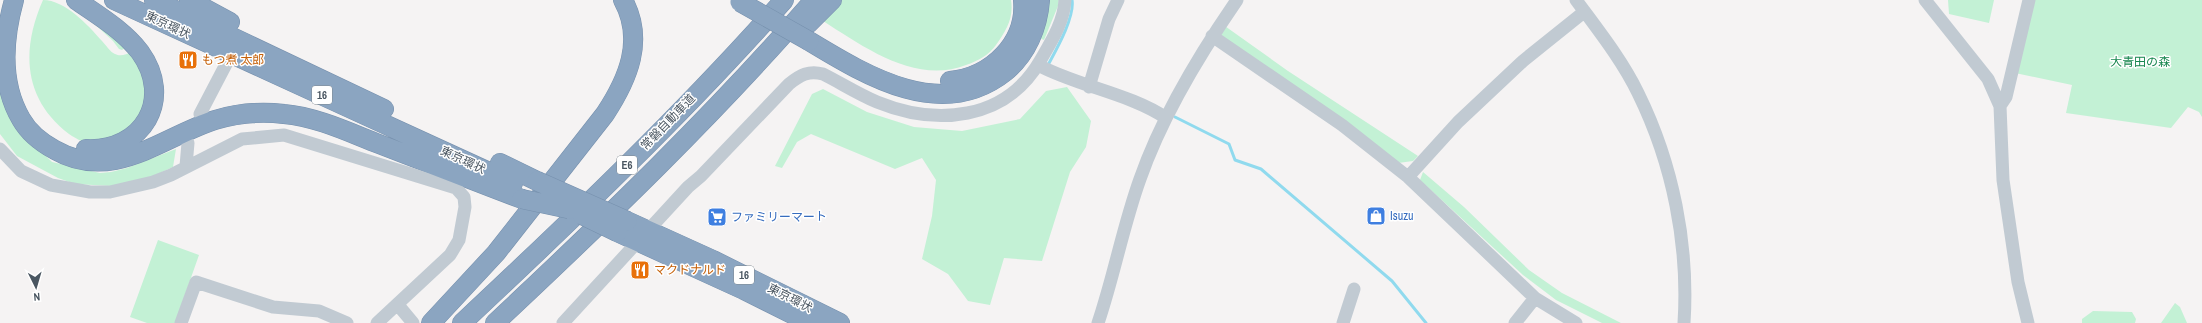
<svg xmlns="http://www.w3.org/2000/svg" width="2202" height="323" viewBox="0 0 2202 323" font-family="'Archivo Narrow','Noto Sans JP',sans-serif">
<style>
.green{fill:#c3f1d5}
.lines{fill:none;stroke-linecap:round;stroke-linejoin:round}
.stream{stroke:#90daee;stroke-width:3}
.highway-casing{stroke:#7690ad;stroke-width:20}
.minor{stroke:#c1cad2;stroke-width:13}
.highway{stroke:#8ba5c1;stroke-width:19}
.highway-bridge-casing{stroke:#7690ad;stroke-width:20;stroke-linecap:butt}
.highway-bridge{stroke:#8ba5c1;stroke-width:19}
.labels{text-anchor:middle;dominant-baseline:central;stroke-width:3;stroke-linejoin:round;paint-order:stroke}
.shield{fill:#fff;stroke:#808990;stroke-width:1}
.shield-label{font-size:11px;font-weight:bold;fill:#4a5661}
.street-label{font-size:12px;fill:#4a5661;stroke:#fff}
.food-label{font-size:12px;fill:#c56008;stroke:#fff;text-anchor:start}
.park-label{font-size:12px;fill:#17864f;stroke:#fff}
.shop-label{font-size:12px;fill:#366cbe;stroke:#fff;text-anchor:start}
</style>
<rect width="100%" height="100%" fill="#f5f3f3"/>
<!-- green -->
<path class="green" d="M43,0C65,0 88,25 102,41C106,45 110,52 115,54C121,57 126,54 132,52L148,88L138,124C127,130 115,140 103,144C93,148 78,140 69,134C23,99 21,50 43,0Z
M842,0H1011C1014,18 1006,31 996,45C989,55 978,61 966,65C916,85 864,47 823,21Z
M1048,0H1059L1058,6L1044,40L1039,38Z
M1948,0H1994L1989,23L1949,14Z
M2031,0H2202V117L2199,112L2188,107L2171,128L2066,113L2072,85L2015,73Z
M74,5L127,46L122,50L119,49L113,41Z
M1222,24L1288,71L1418,156L1413,161L1398,163L1220,35Z
M0,85L35,145L52,162L100,173L111,172L127,168L176,149L173,167L142,181L111,186L75,184L58,178L17,156L0,134Z
M1067,87L1091,121L1086,147L1070,172L1042,261L1004,258L990,305L968,301L948,274L922,259L932,216L936,180L922,158L895,169L811,134L797,142L782,168L775,166L812,94L823,89L867,112L914,127L962,131L1020,119L1046,91Z
M1423,172L1464,207L1529,270L1562,293L1621,323H1602L1556,300L1523,275L1420,180Z
M158,240L199,255L175,323H147L130,317Z
M2175,303L2180,307L2187,323H2161Z
M2093,311L2132,312L2136,319L2135,323H2082V319Z"/>
<g class="lines">
<!-- stream -->
<path class="stream" d="M1048,65C1056,50 1075,17 1072,0
M1175,117L1229,144L1235,160L1261,169L1392,281L1426,323"/>
<defs>
<path id="highway" d="M14,0C3,40 0,83 21,119C29,133 42,143 55,150C113,183 162,137 215,120C238,113 260,111 284,114C317,117 348,132 379,144C426,162 474,181 522,199
M76,0C99,16 123,30 140,52C174,99 143,152 86,149
M114,0L513,183
M154,0L384,109
M189,0L230,22
M808,24L832,0
M809,41C867,76 942,122 1005,72C1027,54 1038,27 1040,0
M950,81C991,77 1027,43 1023,0
M500,163L537,181
M627,221L713,260L840,323
M617,232L744,290L810,323
M431,323L496,253L605,114C628,79 645,40 623,0
M462,323C573,219 683,114 784,0
M495,323C605,220 715,114 814,0"/>
</defs>
<!-- highway casing -->
<use href="#highway" class="highway-casing"/>
<!-- minor -->
<path class="minor" d="M1576,0C1598,30 1622,60 1638,93C1673,164 1689,245 1684,323
M1925,0L1988,79L2000,106L2003,180L2018,282L2028,323
M1212,36L1342,125L1408,177L1535,298L1576,323
M1038,65C1077,86 1131,94 1166,118
M1089,87L1109,19L1118,0
M2000,106L2006,97L2029,0
M200,114L235,47
M0,149L21,171L51,185L90,192H110L153,182L171,175L242,139L284,135L456,188L464,197L465,207L459,240L450,255L377,323
M186,166L188,143
M1408,177L1458,122L1523,61L1584,12
M398,305L413,323
M181,323L196,282L273,307L319,311L347,323
M563,323L688,187L701,176L789,84C800,75 809,70 823,74C841,83 858,94 877,102C936,126 1005,121 1040,61C1051,42 1064,22 1065,0
M1098,323C1114,276 1123,226 1140,179C1162,116 1199,55 1237,0
M1343,323L1354,289
M1515,323L1535,298"/>
<!-- highway -->
<use href="#highway" class="highway"/>
<defs>
<path id="highway-bridge" d="M740,2L809,41
M537,181L627,221
M522,199L569,209
M582,215L617,232"/>
</defs>
<!-- highway-bridge casing -->
<use href="#highway-bridge" class="highway-bridge-casing"/>
<!-- highway-bridge -->
<use href="#highway-bridge" class="highway-bridge"/>
</g>
<!-- icons -->
<defs>
<symbol id="restaurant-square" viewBox="-11 -11 22 22"><rect x="-9" y="-9" width="18" height="18" rx="4" fill="#e8710a" stroke="#fff"/><path d="M-5-6h1v4h1v-4h1v4h1v-4h1v5L-1.5 .5V6h-2V.5L-5-1ZM5-6V6H3V1.5H1.5Q1.5-4 5-6Z" fill="#fff"/></symbol>
<symbol id="shop-square" viewBox="-11 -11 22 22"><rect x="-9" y="-9" width="18" height="18" rx="4" fill="#3f7fe0" stroke="#fff"/><path d="M-5-2.5h2.3a2.7 3.5 0 0 1 5.4 0H5L5.5 6h-11ZM-1.5-2.5h3a1.5 2.3 0 0 0-3 0Z" fill="#fff"/></symbol>
<symbol id="supermarket-square" viewBox="-11 -11 22 22"><rect x="-9" y="-9" width="18" height="18" rx="4" fill="#3f7fe0" stroke="#fff"/><path d="M-6-5.5h2.5l.6 2H6L4.5 2H-2.5L-4.4-4H-6ZM-1.5 3.2a1.3 1.3 0 1 0 .1 0ZM3 3.2a1.3 1.3 0 1 0 .1 0Z" fill="#fff"/></symbol>
</defs>
<g fill-rule="evenodd">
<use href="#restaurant-square" x="177" y="49" width="22" height="22"/>
<use href="#shop-square" x="1365" y="205" width="22" height="22"/>
<use href="#supermarket-square" x="706" y="206" width="22" height="22"/>
<use href="#restaurant-square" x="629" y="259" width="22" height="22"/>
</g>
<g class="labels">
<!-- shield labels -->
<g class="shield">
<rect x="312" y="86" width="20" height="18" rx="3"/>
<rect x="617" y="156" width="20" height="18" rx="3"/>
<rect x="734" y="266" width="20" height="18" rx="3"/>
</g>
<g class="shield-label">
<text x="322" y="95">16</text>
<text x="627" y="165">E6</text>
<text x="744" y="275">16</text>
</g>
<!-- street labels -->
<g class="street-label">
<text transform="translate(168 25) rotate(25)">東京環状</text>
<text transform="translate(668 122) rotate(-46)">常磐自動車道</text>
<text transform="translate(463 160) rotate(25)">東京環状</text>
<text transform="translate(790 298) rotate(27)">東京環状</text>
</g>
<!-- food labels -->
<g class="food-label">
<text x="202" y="60">もつ煮 太郎</text>
<text x="654" y="270">マクドナルド</text>
</g>
<!-- park labels -->
<g class="park-label">
<text x="2140" y="62">大青田の森</text>
</g>
<!-- shop labels -->
<g class="shop-label">
<text x="1390" y="216">Isuzu</text>
<text x="731" y="217">ファミリーマート</text>
</g>
</g>
<!-- north arrow -->
<g transform="translate(36 287) rotate(175)" stroke="#ffffff" stroke-width="3" paint-order="stroke">
<path d="M0-3L7 15L0 10L-7 15Z" fill="#4a5661"/>
<text y="-6" font-size="11" font-weight="bold" text-anchor="middle" fill="#4a5661">N</text>
</g>
</svg>
